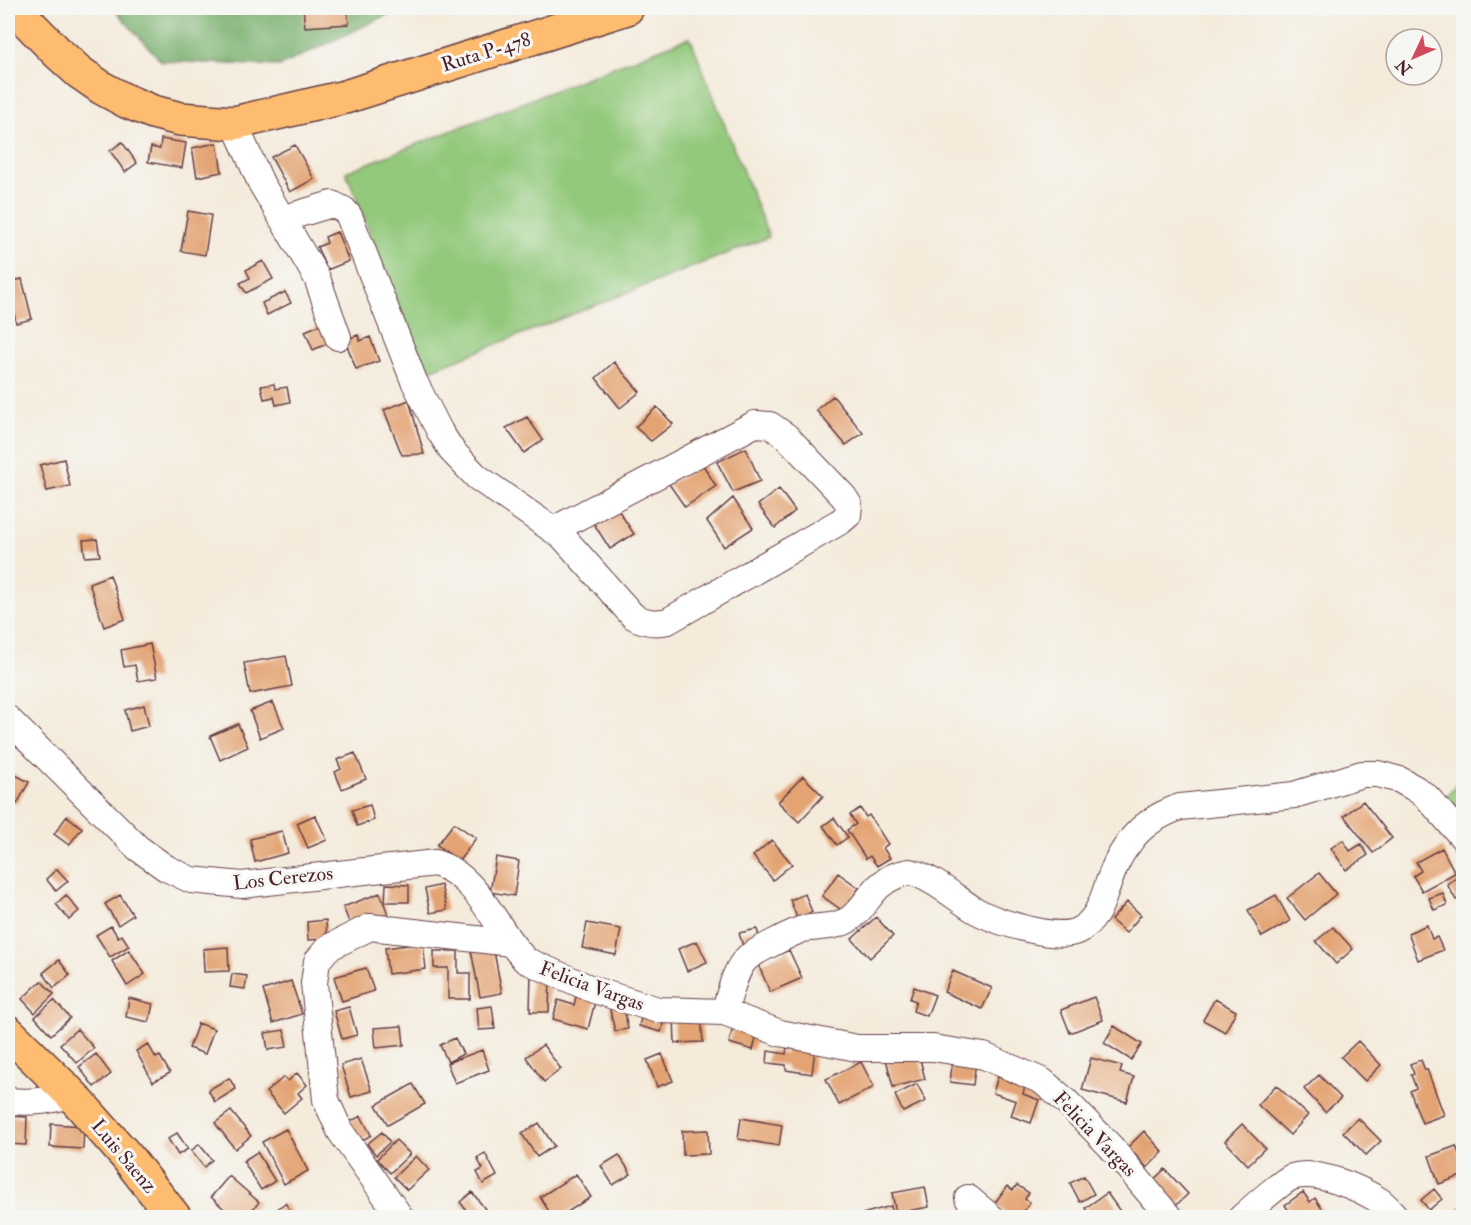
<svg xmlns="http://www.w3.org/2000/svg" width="1471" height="1225" viewBox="0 0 1471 1225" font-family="'IM FELL Double Pica',serif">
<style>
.green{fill:#93c97b;stroke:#6e7453;stroke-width:1.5}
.forest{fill:#76ad6b;stroke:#60664b;stroke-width:1.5}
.building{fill:#e3a372}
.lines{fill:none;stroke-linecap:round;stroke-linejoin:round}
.minor-casing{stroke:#643e45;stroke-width:28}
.major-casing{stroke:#643e45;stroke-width:36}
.minor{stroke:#fff;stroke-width:26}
.major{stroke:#fdbc6f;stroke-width:33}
.labels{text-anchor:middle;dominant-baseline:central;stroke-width:6;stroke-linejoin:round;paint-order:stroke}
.street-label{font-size:20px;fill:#4a1f2b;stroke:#f6f6f2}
</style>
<rect width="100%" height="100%" fill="#f6f6f2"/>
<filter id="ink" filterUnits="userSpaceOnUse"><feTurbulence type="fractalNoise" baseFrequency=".0167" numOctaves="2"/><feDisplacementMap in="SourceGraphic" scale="12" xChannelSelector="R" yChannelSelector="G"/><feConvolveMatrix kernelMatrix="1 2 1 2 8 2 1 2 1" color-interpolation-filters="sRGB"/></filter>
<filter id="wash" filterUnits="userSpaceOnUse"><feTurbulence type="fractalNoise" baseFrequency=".008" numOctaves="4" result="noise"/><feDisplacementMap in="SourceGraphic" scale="24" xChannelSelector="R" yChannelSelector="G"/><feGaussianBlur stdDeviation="1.35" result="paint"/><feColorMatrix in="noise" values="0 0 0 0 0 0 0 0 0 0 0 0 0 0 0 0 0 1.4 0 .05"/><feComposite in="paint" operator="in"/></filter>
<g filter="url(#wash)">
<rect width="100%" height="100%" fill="#f4ebdb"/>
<!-- green -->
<path class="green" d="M690,37L769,237L425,372L346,172Z
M1463,775V812L1446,797Z"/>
<!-- forest -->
<path class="forest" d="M113,8H402L280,66L161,61Z"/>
<g id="blocks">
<!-- building -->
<path class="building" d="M303,8H347L349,24L305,27Z
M161,139L186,143L182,168L148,162L151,147L160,149Z
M122,142L137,163L125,172L110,151Z
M217,143L222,172L197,177L192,148Z
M295,145L314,179L290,192L271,157Z
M188,211L211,215L205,255L181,251Z
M337,232L349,261L327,270L317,247L327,243L325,237Z
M263,261L273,279L246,293L240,283L250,278L246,270Z
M22,279L32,319L16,323L8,282Z
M285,292L291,303L267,315L262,303Z
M325,323L333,341L313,350L305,331Z
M358,335L360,341L370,337L379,361L356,369L345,340Z
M614,362L640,392L620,408L596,378Z
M274,384L275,389L287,387L290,402L276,405L274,397L264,399L261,386Z
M833,396L863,433L846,445L816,410Z
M409,400L424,454L402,455L384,410Z
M657,407L673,424L651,441L635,427Z
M527,417L543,440L524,453L506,428Z
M746,448L760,481L733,492L717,462Z
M64,459L70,486L47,491L40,465Z
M703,465L716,486L685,507L669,484Z
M779,489L795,511L775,528L758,505Z
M733,498L753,528L724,547L707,521Z
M617,508L634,534L610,549L592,521Z
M97,539L100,556L85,557L83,540Z
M110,575L125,619L104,627L89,583Z
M150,644L157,678L138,681L135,665L124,667L121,650Z
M286,656L292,686L250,694L244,663Z
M273,702L284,728L260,738L250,711Z
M144,705L149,726L130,731L125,710Z
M238,724L248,747L220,760L210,736Z
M355,753L366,779L342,789L335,772L341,769L337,760Z
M8,771L29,782L17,804L8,799Z
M803,776L823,796L799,822L778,802Z
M1363,801L1392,838L1373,853L1344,816Z
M370,805L374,820L357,826L352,810Z
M860,808L866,817L869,815L888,844L883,848L890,858L877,866L870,856L866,859L847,830L856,824L850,815Z
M315,815L327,840L308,848L297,823Z
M67,816L82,828L69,845L54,834Z
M834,818L848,837L837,845L823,826Z
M454,823L476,838L459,861L437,845Z
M282,831L288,853L255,862L250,839Z
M772,840L792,864L773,880L753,856Z
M1343,840L1350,851L1361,844L1368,855L1346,870L1331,848Z
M1442,848L1455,873L1422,891L1413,876L1421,871L1416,862Z
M496,857L519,861L514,896L490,892Z
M57,869L68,881L56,891L46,879Z
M838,873L859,888L843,911L822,896Z
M1319,873L1336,894L1305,920L1287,898Z
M1461,875L1464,880V896L1456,900L1447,884Z
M386,884L409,885V902H385Z
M441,885L447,910L430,913L425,889Z
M380,893L388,914L351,927L343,907Z
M1443,893L1447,905L1434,910L1429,898Z
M805,894L812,912L797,918L790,900Z
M66,895L79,911L69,920L56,904Z
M120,895L133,915L118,925L105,904Z
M1276,895L1290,921L1262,937L1248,910Z
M1127,902L1141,915L1126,933L1111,920Z
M876,917L893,936L870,958L852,939Z
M326,920L327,939L308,940L307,922Z
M587,923L621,929L616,955L582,948Z
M1427,925L1432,939L1437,937L1443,950L1418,960L1408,933Z
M111,926L118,937L122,935L129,946L110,957L96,935Z
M1333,927L1353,949L1336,964L1316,941Z
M757,929L760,941L743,946L739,933Z
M697,941L707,962L687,971L678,949Z
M423,943L426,969L388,974L385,948Z
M493,946L502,993L480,997L471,950Z
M228,947L229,971L204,972L203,949Z
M129,950L145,974L127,986L112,961Z
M789,950L802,978L770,992L758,964Z
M434,951H458V973H470V999H448V968H434Z
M59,960L70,975L54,988L43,973Z
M366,968L374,991L342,1001L334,977Z
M953,971L992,988L982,1009L944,992Z
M531,972L550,973L549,1012H530Z
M232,974L247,976L245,989L230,987Z
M41,981L54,994L35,1013L22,999Z
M291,981L302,1014L273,1023L263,990Z
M914,987L935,995L927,1016L913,1011L916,1001L910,999Z
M578,989L597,994L588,1029L553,1019L558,1000L574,1005Z
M1094,997L1103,1020L1070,1033L1061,1010Z
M129,998L153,1004L149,1022L126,1017Z
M1215,999L1236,1011L1225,1032L1203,1020Z
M54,1000L70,1018L51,1035L35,1017Z
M623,1003L628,1029L615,1031L609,1006Z
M492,1006L495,1029L479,1030L477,1008Z
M349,1007L357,1035L342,1039L334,1011Z
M643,1011L665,1017L661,1032L639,1026Z
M701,1015L703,1042L675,1043L674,1017Z
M198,1023L214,1029L205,1054L189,1048Z
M734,1023L758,1030L753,1050L729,1043Z
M402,1026L404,1045L376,1048L374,1028Z
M1114,1026L1142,1044L1131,1060L1104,1043Z
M77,1029L94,1048L77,1063L60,1044Z
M284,1030L287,1047L268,1050L265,1033Z
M455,1038L463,1054L448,1062L440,1045Z
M1358,1041L1381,1065L1365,1081L1341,1057Z
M148,1044L156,1058L160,1056L170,1073L153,1082L136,1051Z
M543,1045L561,1069L544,1082L526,1057Z
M787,1046L815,1049L812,1074L786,1070V1065L767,1063L768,1051L786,1054Z
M482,1050L489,1070L455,1083L447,1063Z
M918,1051L925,1079L893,1087L886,1059Z
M96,1054L111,1074L94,1087L79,1067Z
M662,1054L673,1081L657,1087L647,1060Z
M953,1058L976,1061L973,1085L950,1082Z
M1091,1058L1122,1066L1120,1073L1134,1077L1127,1102L1082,1090Z
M361,1059L372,1091L351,1097L341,1065Z
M1421,1060L1425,1070L1427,1069L1444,1115L1422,1123L1410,1091L1416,1088L1411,1075L1414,1074L1410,1064Z
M861,1062L874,1087L839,1105L826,1079Z
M297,1073L307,1085L298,1093L302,1098L284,1113L266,1092L284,1077L288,1081Z
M1319,1075L1341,1098L1325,1112L1304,1089Z
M998,1076L1025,1086L1023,1094L1039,1100L1031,1123L1011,1116L1016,1101L993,1093Z
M229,1078L236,1089L215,1102L208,1090Z
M413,1084L425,1104L388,1125L376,1105Z
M917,1084L926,1101L903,1112L895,1095Z
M1276,1085L1308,1115L1290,1135L1258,1105Z
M231,1111L251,1136L235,1149L215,1123Z
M8,1116L27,1117L26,1145L8,1144Z
M361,1116L371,1135L360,1142L349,1122Z
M741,1118L782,1125L779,1146L738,1139Z
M1358,1118L1381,1141L1366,1155L1343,1132Z
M539,1123L554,1146L537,1157L522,1134Z
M51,1124L84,1126L83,1149L50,1147Z
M1242,1124L1265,1148L1248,1165L1225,1141Z
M286,1129L308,1171L284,1184L262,1142Z
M708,1130L709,1154L683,1155L682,1131Z
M1144,1131L1163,1152L1147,1168L1128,1147Z
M382,1132L390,1142L376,1155L367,1144Z
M177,1133L188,1149L178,1155L168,1139Z
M396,1140L410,1154L390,1173L377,1159Z
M199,1144L212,1160L204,1167L191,1151Z
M1456,1146L1464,1167V1175L1439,1184L1429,1156Z
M257,1152L275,1181L261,1190L243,1161Z
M485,1153L497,1176L483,1184L477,1172L483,1169L477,1158Z
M619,1155L631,1174L613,1185L601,1166Z
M416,1156L429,1170L407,1190L394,1177Z
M1165,1169L1188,1194L1172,1209L1149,1184Z
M576,1174L591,1197L558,1218H553L540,1197Z
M229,1176L259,1202L245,1218H234L211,1197Z
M1084,1176L1094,1194L1080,1202L1070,1183Z
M1017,1185L1029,1193L1025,1199L1030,1203L1019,1218H1012L994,1204L1007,1186L1013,1190Z
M925,1187L929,1207L896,1213L892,1193Z
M1434,1189L1442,1199L1429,1210L1421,1200Z
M472,1192L485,1209L474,1218H472L460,1202Z
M1303,1192L1310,1202L1315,1198L1328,1218H1293L1285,1205Z
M1107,1193L1122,1214L1117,1218H1092L1085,1208Z
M285,1203L296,1218H266Z
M1462,1205L1464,1207V1218H1453L1451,1216Z
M891,1206L894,1218H863L862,1214Z"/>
</g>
</g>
<g filter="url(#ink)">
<use href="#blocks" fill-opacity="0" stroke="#643e45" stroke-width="1.5"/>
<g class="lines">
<defs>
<path id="minor" d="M234,123L261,183L317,278L338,337
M282,219L332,204L344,210L349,216L414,381L440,432L453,452L477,477L563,537L633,616C645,623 655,624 668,621L841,521L848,515L849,505L844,497L786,436L770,425L755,424L553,530
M8,719L138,848L166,868L191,880L242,885L435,863C472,874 490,914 511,943
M724,1012C730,996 734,970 747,958C754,952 793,932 803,929C819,926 838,928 851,918C870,902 871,886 897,875C901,874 906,872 910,872C929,875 957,899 973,909C993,921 1055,941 1077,931C1099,921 1102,899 1110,879C1114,867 1121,853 1129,843C1141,825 1160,814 1180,807L1294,795L1362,774H1378L1400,780L1416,789L1427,797L1464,839
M8,1101C33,1103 48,1101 72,1095
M968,1198L992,1218
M401,1218L340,1131L326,1100L314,983L317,961L328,948L370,927L511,943L525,960L594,990L658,1010L724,1012L780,1033L857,1048H933L984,1056L1042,1081L1067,1102L1111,1147L1170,1218
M1241,1218C1251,1209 1282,1181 1292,1177C1316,1169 1360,1188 1380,1201C1386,1205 1391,1212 1397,1218"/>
<path id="major" d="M14,8L58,53L79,72L102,88L126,101L153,112L180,119L234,123L345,97L627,8
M8,1032L72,1095L127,1157L175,1218"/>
</defs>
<!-- minor casing -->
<use href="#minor" class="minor-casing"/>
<!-- major casing -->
<use href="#major" class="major-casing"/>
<!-- minor -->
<use href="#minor" class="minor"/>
<!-- major -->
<use href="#major" class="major"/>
</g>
</g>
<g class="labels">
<!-- street labels -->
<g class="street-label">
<text transform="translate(486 52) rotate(-17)">Ruta P-478</text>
<text transform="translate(283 878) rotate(-6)">Los Cerezos</text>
<text transform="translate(592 986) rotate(20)">Felicia Vargas</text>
<text transform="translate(1095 1134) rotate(46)">Felicia Vargas</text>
<text transform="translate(124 1156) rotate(50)">Luis Saenz</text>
</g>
</g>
<!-- margin -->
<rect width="1471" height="1225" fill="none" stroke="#f6f6f2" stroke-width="30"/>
<!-- north arrow -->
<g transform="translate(1414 57) rotate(226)"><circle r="28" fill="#f6f6f2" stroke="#b1a0a2" stroke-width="1.5"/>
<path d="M0-4.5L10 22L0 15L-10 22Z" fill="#d1495b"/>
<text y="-9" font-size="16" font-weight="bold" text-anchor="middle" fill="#4a1f2b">N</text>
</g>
</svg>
